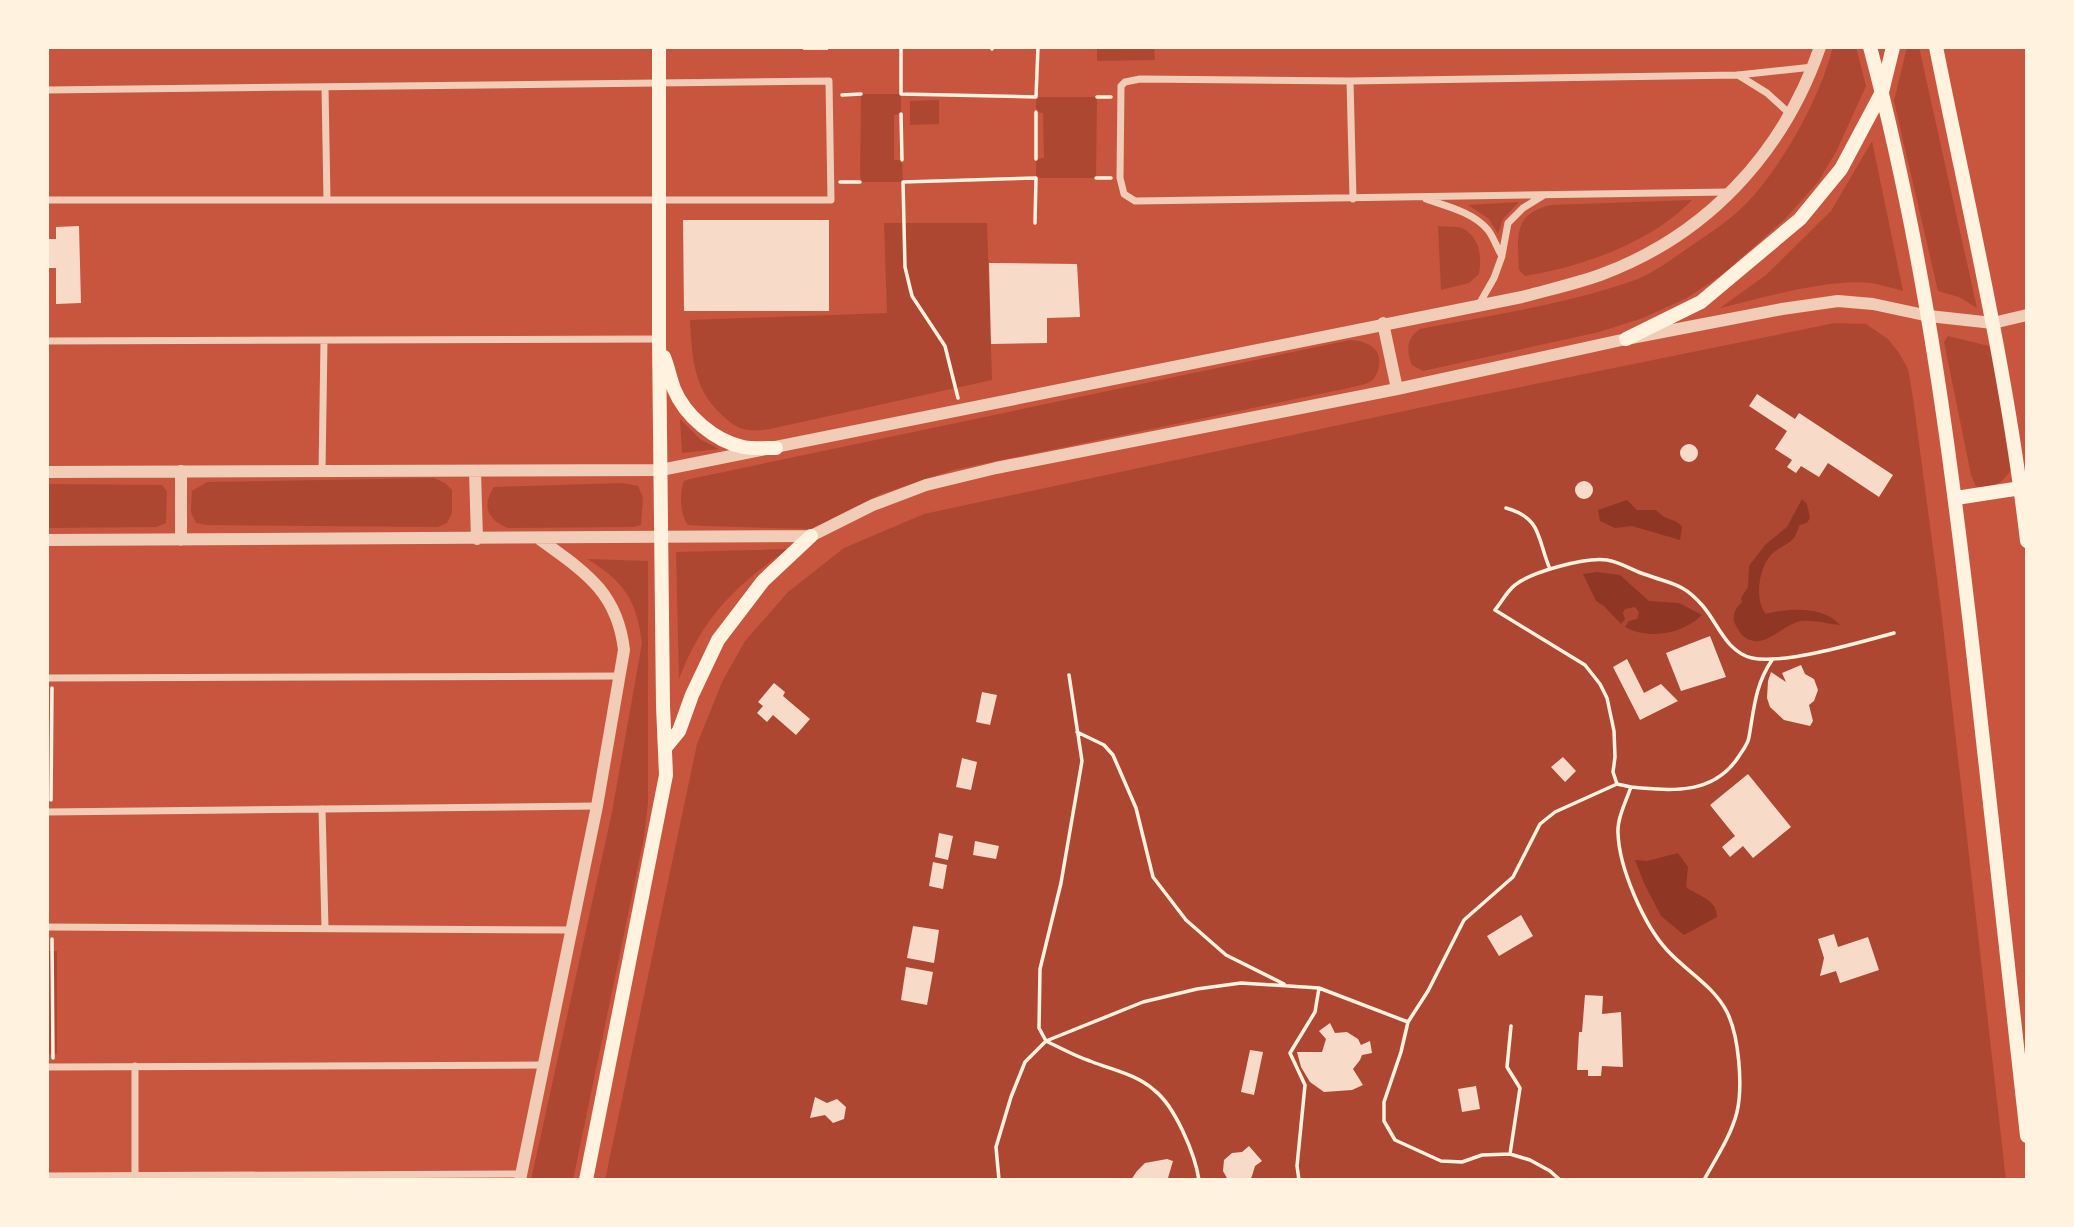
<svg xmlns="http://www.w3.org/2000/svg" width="2074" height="1227" viewBox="0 0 2074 1227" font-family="Quicksand,sans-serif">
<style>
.green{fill:#ae4732}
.water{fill:#8f3625}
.building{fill:#f7dbc8}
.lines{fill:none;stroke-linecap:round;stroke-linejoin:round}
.path{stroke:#fff3e0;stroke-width:3.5}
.minor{stroke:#f1ccb7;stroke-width:7}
.tertiary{stroke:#f1ccb7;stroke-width:12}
.primary{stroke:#fff3e0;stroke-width:14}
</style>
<rect width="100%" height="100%" fill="#c8553d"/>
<!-- green -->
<path class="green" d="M987,47H1154L1155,60L1097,61V49Z
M1833,47H1856L1866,86L1837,150L1818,182L1784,220L1723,274L1687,298L1643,318L1599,332L1423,371L1412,365C1406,350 1406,339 1420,329C1490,315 1564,305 1632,281C1653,274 1673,258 1691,246C1710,233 1730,220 1746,204C1784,163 1819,100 1833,47Z
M1907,47H1919L1977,308L1959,297L1938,291L1894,101Z
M861,94H901V114L894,115V160H902L903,182H860Z
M1036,97H1097L1096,178H1036V159L1044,158L1043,113L1036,112Z
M939,100V124L910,125V101Z
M1872,141L1903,291C1893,288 1882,285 1871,283C1828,278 1763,298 1720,308L1766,275L1831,211Z
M1692,200C1652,242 1582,267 1525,276L1519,270C1518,237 1512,214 1551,205Z
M1519,202L1503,219L1498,234L1489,219L1468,205Z
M884,223H987L992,380L770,429C764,430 756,431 749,430C737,429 729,422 721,414C693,388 692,356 690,320L887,313Z
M1438,226C1445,227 1456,226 1462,228C1480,237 1482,256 1479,274L1469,283L1441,290Z
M1835,323L1866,324L1888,339L1899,353L1908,369L1913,398L1941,609L2006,1180H605L697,744L723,680L745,641L788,592L844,548L924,514L1437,404Z
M1948,336L1989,346L1991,352L2012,468C2003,482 1994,490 1976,487L1971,475L1944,342Z
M1350,340C1366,341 1382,347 1379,366C1378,371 1376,378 1371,381C1366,385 1355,386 1349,388L953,470L881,494L811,529L704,526L688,525C680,515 679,493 684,481L690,479Z
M680,419L700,439L719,449L682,453Z
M434,478L445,483L452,490V513L447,523L438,527L206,525L196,523L191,512L192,491L207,482Z
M622,483L638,486L643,497L641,525L633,527L508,528C488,520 481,506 494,487Z
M47,484L162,485L167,491L166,523L156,527L47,528Z
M788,549C734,587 703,617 679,679L676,552Z
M587,559L648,561V803L644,837L573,1180H531L612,812L642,643C637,601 624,581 587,559Z
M47,951H57V1054H47Z"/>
<!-- water -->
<path class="water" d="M1802,499L1807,504L1810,518L1807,523L1800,525C1797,529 1797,535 1793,539C1786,546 1777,548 1770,556C1759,569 1754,600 1766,614C1788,608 1824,606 1840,625C1828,624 1814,620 1802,621C1782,623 1763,654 1742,635C1739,631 1735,625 1734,621C1733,613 1736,607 1742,602L1741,598L1748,587L1749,566L1765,545L1787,527Z
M1627,500L1637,510H1656C1667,522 1676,518 1682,527L1680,540L1632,526L1615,528L1600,521L1598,510Z
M1597,572L1620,575L1649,601L1679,603L1702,615C1683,634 1649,640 1625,627L1629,621L1637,619L1639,612L1635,607L1625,609L1623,613L1625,619L1621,624L1604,606L1596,601L1583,574Z
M1678,853L1688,867L1686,887C1698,896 1717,899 1717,917L1684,935L1661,916L1644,883L1635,860L1647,861Z"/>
<!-- building -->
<path class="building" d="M803,47H828V50H803Z
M683,220H829V311H684Z
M79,226L81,303L56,304V268H47V239H56V227Z
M989,263L1077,264L1080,317L1047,318V343L991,344Z
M1757,394L1795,419L1799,413L1893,475L1879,497L1828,463L1819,477L1801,466L1796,473L1787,467L1792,460L1775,449L1787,431L1749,406Z
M1680 453a9 9 0 1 1 18 0a9 9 0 1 1-18 0Z
M1575 490a9 9 0 1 1 18 0a9 9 0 1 1-18 0Z
M1710,636L1726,677L1681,691L1666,653Z
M1627,659L1644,693L1661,684L1678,701L1640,720L1613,667Z
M1801,665L1805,674L1814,679L1818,690L1814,701L1809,705L1813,721L1810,726L1784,720L1770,707L1767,698L1768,681L1771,672L1786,682L1782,673Z
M774,683L785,692L783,696L810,719L796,735L773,715L767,722L757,713L763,706L758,702Z
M982,692L997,695L990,725L976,722Z
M1563,757L1576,771L1565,782L1551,767Z
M962,758L977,762L971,790L956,787Z
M1748,774L1791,827L1753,858L1743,846L1730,857L1722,847L1735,836L1710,805Z
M939,833L953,836L948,860L935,857Z
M975,841L999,846L996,859L973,855Z
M933,862L947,865L943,889L929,886Z
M1521,915L1533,936L1499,956L1487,936Z
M913,926L939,930L934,963L907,958Z
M1834,934L1838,947L1868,937L1879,970L1840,983L1836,971L1820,976L1824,958L1818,939Z
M906,967L933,972L927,1005L901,1000Z
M1585,995L1603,996L1602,1014L1621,1012L1623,1067L1602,1066L1601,1076H1588V1070H1577L1579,1032H1582Z
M1330,1023L1335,1033L1347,1032L1358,1039L1361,1045L1370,1041L1372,1053L1362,1055L1360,1060L1353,1069L1363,1085L1352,1090L1324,1092L1310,1082L1301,1067L1297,1052H1322L1326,1039L1319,1031Z
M1250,1050L1263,1052L1254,1095L1241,1092Z
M1476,1086L1480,1109L1462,1112L1458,1089Z
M815,1097L827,1103L837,1099L846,1107L844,1119L833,1123L825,1115L810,1118Z
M1249,1146L1262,1161L1255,1166L1252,1176L1250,1180H1228L1223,1171L1224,1160L1232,1153L1242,1152Z
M1167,1159L1173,1161L1168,1178L1131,1180L1137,1171L1145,1163Z"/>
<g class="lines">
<!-- path -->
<path class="path" d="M2026,47L2027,49
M901,49V94L1036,97L1038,47
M992,49V47
M842,95L861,94
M1097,97H1111
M1036,112V159
M901,114L902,160
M1096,178H1111
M840,182H860
M958,398L945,346L912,296L905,267L903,182L1036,178L1035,223
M1506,508C1543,518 1537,540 1550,569
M1069,675L1082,761L1061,883L1040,969L1039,1028L1046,1041L1143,1002L1197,989L1241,983L1319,988L1408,1022
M1077,732L1104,745L1113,755L1136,808L1153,877L1186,920L1226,955L1284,984
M1631,787C1673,791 1714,795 1739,756C1743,750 1748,744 1749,737C1754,709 1755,685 1772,660
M51,800L52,688
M52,939L53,1058
M1510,1154L1520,1088L1507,1067L1511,1026
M999,1180L996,1147L1011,1097L1025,1062L1046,1041C1061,1048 1075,1056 1090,1061C1112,1070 1136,1074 1154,1090C1175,1106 1195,1154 1199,1180
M1299,1180L1297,1166L1305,1085L1290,1053L1315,1012L1319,988
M1560,1180L1550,1171L1530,1160L1510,1154L1482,1155L1462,1162L1441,1161L1395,1140L1384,1121V1102L1401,1052L1408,1022L1428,991L1464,920L1513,877L1540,824L1555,812L1617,784
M1704,1180C1716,1158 1731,1136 1737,1112C1743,1086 1739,1036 1727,1012C1713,985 1687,972 1667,950C1644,925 1619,868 1618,833C1617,819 1626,801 1631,787L1617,784L1613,772L1615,757L1614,731L1607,698L1600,684L1585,665L1495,610C1501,603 1507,591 1515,585C1531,572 1585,557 1607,560C1621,562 1633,571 1647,575C1671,584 1683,583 1702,605C1718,623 1726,652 1752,658C1783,665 1861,642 1894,633"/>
<!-- minor -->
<path class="minor" d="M1738,75L1767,93L1790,114
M1350,81L1353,199
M325,87L327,200
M47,90L829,81L831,200H47
M1728,192L1135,201L1124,194L1120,178L1121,86L1125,82L1140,79L1350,81L1738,75L1813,67
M1426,199C1446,206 1473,212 1488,230C1494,238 1497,248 1502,256L1494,278L1478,306
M1502,255L1508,223L1523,208L1544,195
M47,341L659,339
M322,471L324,341
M47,678L620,676
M322,809L325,928
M47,812L597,806
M47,927L570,930
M135,1066V1176
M47,1067L543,1065
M47,1176L521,1174"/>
<!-- tertiary -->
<path class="tertiary" d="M1383,323L1397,389
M181,471V540
M475,471L477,539
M47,472L661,470L1522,297C1547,290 1575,284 1600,275C1706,236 1783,154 1820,47
M47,540L811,536L873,505L926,485L996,468L1397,389L1626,339L1782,309L1838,301L1873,304L1929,316L1993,323L2027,315
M520,1180L597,806L624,650C617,590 583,571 538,538"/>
<!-- primary -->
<path class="primary" d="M1870,47C1927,260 1954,478 1978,696C1994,842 2010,989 2027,1136
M1936,47C1969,211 2008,375 2027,541
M1626,339L1701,302L1800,219L1841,169L1882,92L1893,47
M664,357C668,367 670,378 674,389C685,416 715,441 743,447C753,449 766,448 776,448
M1956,498L2021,488
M665,748L679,731L692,695L718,640L763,581L811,536
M586,1180L666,775L663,706L659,339V47"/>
</g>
<!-- border -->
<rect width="2074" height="1227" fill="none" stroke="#fff3e0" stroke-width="98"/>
</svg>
